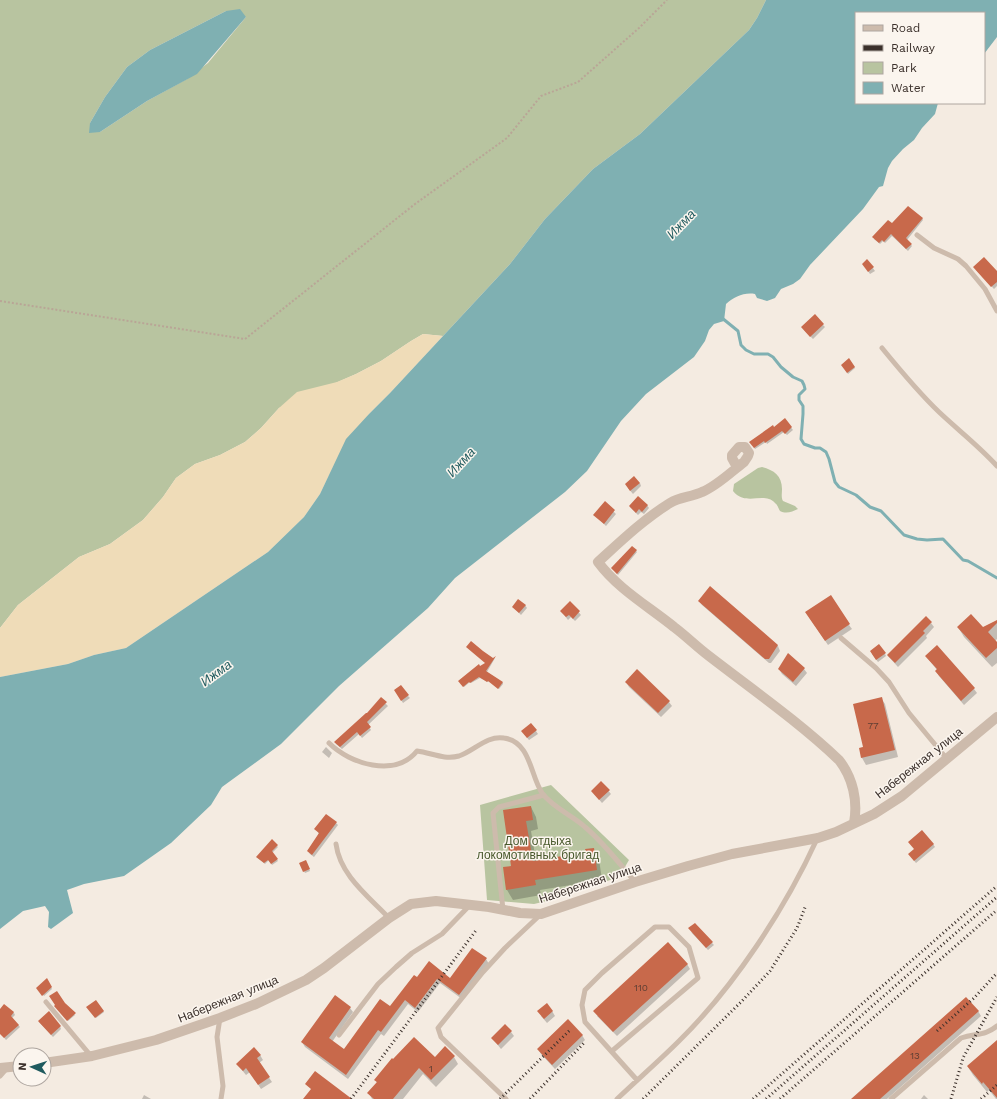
<svg xmlns="http://www.w3.org/2000/svg" width="997" height="1099" viewBox="0 0 997 1099" font-family="'Work Sans',sans-serif">
<style>
.green{fill:#b8c4a0;fill-rule:evenodd}
.sand{fill:#efdcb8}
.water{fill:#7fb0b2}
.shadow{fill:#0003}
.lines{fill:none;stroke-linecap:round;stroke-linejoin:round}
.stream{stroke:#7fb0b2;stroke-width:3}
.building{fill:#c8694b}
.path{stroke:#b9a596;stroke-width:2;stroke-dasharray:2 2;stroke-linecap:butt}
.service{stroke:#cdbbac;stroke-width:5}
.minor{stroke:#cdbbac;stroke-width:10}
.rail{stroke:#3b302b;stroke-width:3;stroke-dasharray:1 3;stroke-linecap:butt}
.labels{text-anchor:middle;dominant-baseline:central;stroke-width:3;stroke-linejoin:round;paint-order:stroke}
.number-label{font-size:10px;fill:#5e3e33}
.street-label{font-size:12px;fill:#3b302b;stroke:#fbf5ee}
.park-label{font-size:12px;fill:#4a5a2e;stroke:#fbf5ee}
.water-label{font-size:13px;font-style:italic;fill:#1f5a5e;stroke:#fbf5ee}
</style>
<rect width="100%" height="100%" fill="#f4ebe1"/>
<!-- green -->
<path class="green" d="M0,0H766L757,18L749,30L640,134L593,169L545,219L510,264L443,336L423,334L411,341L381,361L356,374L279,408L261,428L245,442L220,455L195,464L176,478L163,497L143,520L110,544L79,557L18,605L0,628ZM226,11L246,17L208,63L187,79L147,101L100,132L90,123L105,97L127,67L150,50Z
M762,467C774,470 782,476 782,489C782,494 781,497 783,501L795,506L798,509C792,512 786,514 780,511C778,508 778,505 775,503C764,491 746,507 733,491L734,484L758,468Z
M551,785L629,860L619,877L551,900L534,904L487,900L480,805Z"/>
<!-- sand -->
<path class="sand" d="M423,334L443,336L390,393L369,414L334,465L320,494L304,517L268,552L126,648L94,655L68,664L0,677V628L18,605L79,557L110,544L143,520L163,497L176,478L195,464L220,455L245,442L261,428L279,408L297,392L337,382L356,374L381,361L411,341Z"/>
<!-- water -->
<path class="water" d="M766,0H997V37L984,54V13H856V103H938L935,114L922,128L914,140L903,149L892,161L888,168L883,186L879,187L863,209L810,265L800,279L793,284L781,289L775,298L767,301L757,298L755,294C744,292 734,297 726,304L724,321L714,324L709,330L705,341L694,357L646,394L621,421L587,471L565,492L455,578L428,608L339,686L281,744L222,787L211,805L171,843L124,876L84,884L67,890L73,913L51,929L48,927L49,912L45,906L23,911L0,929V677L68,664L94,655L126,648L268,552L304,517L320,494L346,439L369,414L390,393L510,264L545,219L593,169L640,134L749,30L757,18Z
M240,9L246,17L197,74L147,101L100,132L89,133L90,123L105,97L127,67L150,50L226,11Z"/>
<!-- shadow -->
<path class="shadow" d="M922,218L923,220L907,240L912,246L908,251L892,236L885,243L883,241L880,244L874,239L892,225Z
M867,260L875,271L870,274L865,267Z
M976,270L997,273V286L994,289Z
M823,325L825,327L813,339L804,330Z
M849,360L855,368L848,374L842,365Z
M785,420L793,430L787,435L784,432L767,444L766,442L755,449L751,443L774,429Z
M640,483L641,486L633,494L628,488Z
M605,503L616,514L606,526L595,515Z
M647,505L649,508L644,514L641,512L638,515L630,507Z
M636,551L637,552L618,575L613,569Z
M710,588L778,646L780,651L771,663H769L702,605L699,601Z
M570,602L581,615L575,621L571,617L568,620L561,611Z
M525,605L527,608L521,615L513,607Z
M809,617L849,625L852,629L828,645Z
M997,621V639L995,641L997,644V663L992,667L964,637L958,627L983,628Z
M931,623L934,627L926,636L927,638L898,667L888,656Z
M872,654H885L886,656L878,662Z
M926,656L974,689L977,693L964,705L939,676L936,671L937,670Z
M495,658L487,672L503,683V684L499,689L489,681L488,682L480,678L471,683L470,682L464,687L460,682L480,667Z
M779,669H804L807,673L796,686L782,674Z
M626,682L669,702L672,706L661,717L629,687Z
M397,693L408,696L410,698L403,703Z
M881,698L885,704L898,757L866,765L862,758L860,748L865,747Z
M381,699L388,706L368,725L371,730L362,738L359,734L342,749L336,744L335,742L367,715Z
M531,724L538,734L529,740L524,734Z
M326,747L332,753L329,758L322,752Z
M601,782L611,794L602,803L592,791Z
M531,807L536,817L538,829L531,831L536,861L587,853L593,849L599,859L602,880L540,890L541,895L513,900L507,890L512,866L504,811Z
M336,823L338,825L314,857L310,854L308,851L319,834L316,829Z
M933,844L935,847L916,863L911,857Z
M277,846L278,847L272,853L278,861L272,865L269,860L265,864L258,858Z
M306,861L310,871L305,873L300,863Z
M691,932L712,943L714,945L708,950Z
M486,959L489,964L462,999L440,983L418,1012L408,1004L384,1036L381,1034L348,1079L305,1047L302,1042L350,1008L353,1012L332,1042L344,1050L390,1007L417,978L429,963L451,980Z
M687,964L690,969L617,1036L597,1016Z
M47,980L52,989L44,996L37,988Z
M96,1002L104,1012L96,1018L88,1008Z
M64,1003L75,1015L68,1021L56,1007Z
M4,1005L14,1013L15,1015L12,1018L20,1027L6,1040L0,1033V1010Z
M552,1011L555,1016L547,1023L541,1016Z
M978,1011L981,1016L887,1099H852Z
M39,1022L60,1026L61,1029L53,1037Z
M511,1032L514,1036L501,1049L492,1038Z
M582,1035L585,1040L555,1069L541,1054L538,1049Z
M997,1041V1099H996L989,1090L987,1092L973,1075L968,1067Z
M260,1055L263,1060L259,1063L272,1082L261,1089L250,1072L246,1075L237,1064Z
M454,1057L458,1064L436,1087L423,1074L403,1099H372L369,1093L377,1083L375,1080L435,1058Z
M144,1095L151,1099H142Z
M924,1095L928,1099H921Z"/>
<g class="lines">
<!-- stream -->
<path class="stream" d="M722,318L738,331L741,345L746,350L754,354H768L773,357L781,367L793,377L802,381L804,385L805,389L799,395V400L803,406V414L801,439L804,444L815,448H820L826,452L829,459L835,482L839,487L856,495L870,507L881,511L904,535L917,539L927,540L943,539L963,560L968,561L997,578"/>
</g>
<!-- building -->
<path class="building" d="M908,206L923,218L906,238L912,244L906,249L891,234L884,242L882,240L879,243L872,237L888,220L892,223Z
M984,257L997,271V282L991,287L973,267Z
M867,259L874,267L868,272L862,264Z
M815,314L824,324L810,337L801,327Z
M849,358L855,367L847,373L841,365Z
M785,418L792,427L785,434L782,431L765,443L764,441L754,448L749,442L773,425L774,427Z
M634,476L640,483L630,491L625,484Z
M638,496L648,505L642,512L639,509L636,513L629,506Z
M605,501L615,510L604,524L593,515Z
M632,546L637,550L617,574L611,568Z
M710,586L778,645L769,659H765L698,601Z
M831,595L850,624L825,641L805,612Z
M518,599L526,605L519,613L512,607Z
M570,601L580,611L573,619L569,615L566,617L560,611Z
M971,614L983,627L997,620V623L988,632L997,642V648L986,658L957,627Z
M926,616L932,622L923,631L925,633L895,663L887,655Z
M471,641L483,651L493,658L496,656L486,671L503,682L498,689L488,681L487,682L479,677L470,683L469,682L463,687L458,681L479,664L480,666L485,663L466,647Z
M879,644L886,653L876,660L870,651Z
M937,645L975,688L961,701L935,671L937,669L925,656Z
M788,653L805,668L793,682L778,669Z
M637,669L670,701L658,713L625,682Z
M401,685L409,695L401,701L394,690Z
M381,697L387,702L367,722L371,727L360,736L357,732L340,747L334,742L366,713H367Z
M882,697L895,750L861,758L859,748L863,747L853,704Z
M531,723L537,730L527,738L521,731Z
M601,781L610,790L599,800L591,791Z
M531,806L533,820L526,821L533,861L586,852L585,849L594,848L597,870L535,880L536,885L506,890L503,867L511,866L503,810Z
M326,814L337,822L312,855L307,851L319,833L314,829Z
M922,830L934,844L914,861L908,854L914,849L908,842Z
M272,839L278,845L272,851L278,859L271,864L268,860L264,863L256,857Z
M306,860L310,869L303,872L299,863Z
M695,923L713,942L706,948L688,928Z
M668,942L688,964L613,1032L593,1011Z
M472,948L487,958L459,995L437,979L415,1008L405,1000L381,1032L378,1030L346,1075L301,1042L335,995L351,1007L329,1038L344,1049L380,999L390,1006L414,975L417,977L429,961L450,978Z
M47,978L52,987L42,996L36,988Z
M57,991L65,1003L76,1013L67,1021L54,1006L55,1005L49,996Z
M966,997L979,1011L880,1099H851Z
M96,1000L104,1011L95,1018L86,1007Z
M547,1003L553,1011L544,1019L537,1011Z
M4,1004L14,1012L11,1016L19,1025L4,1038L0,1034V1009Z
M49,1011L61,1026L51,1035L38,1021Z
M568,1019L583,1035L552,1065L537,1049Z
M505,1024L512,1031L498,1045L491,1038Z
M414,1037L435,1057L445,1046L455,1056L431,1080L419,1068L393,1099H374L367,1093L377,1082L374,1080L392,1058L393,1059Z
M997,1040V1098L983,1082L982,1084L967,1066Z
M254,1047L261,1055L257,1058L270,1077L258,1085L246,1068L243,1071L236,1064Z
M315,1071L352,1099H303L311,1089L305,1084Z"/>
<g class="lines">
<!-- path -->
<path class="path" d="M0,301L245,339L415,204L507,138L541,96L578,82L639,28L667,0"/>
<!-- service -->
<path class="service" d="M917,235L934,248L958,259L966,266L985,289L997,311
M882,348C900,370 918,392 939,412C958,430 979,446 997,466
M841,638L876,668L889,682L909,713L947,759
M329,743C350,764 395,778 417,751C432,753 444,760 459,756C474,751 487,735 504,738C531,742 530,775 542,793C553,808 572,815 585,827C604,843 619,863 635,882
M336,844C340,875 368,896 389,918
M503,910L493,813L499,807L544,795
M46,1002L91,1056
M220,1018L217,1037L223,1086L221,1099
M339,1035L378,984L396,967L412,953L442,934L469,906
M612,1051L698,978L689,947L669,927H655L602,973L585,990L582,1005L585,1022L637,1080
M0,1076L7,1068
M506,1099L441,1037L438,1028L483,972L505,948L540,915
M617,1099C638,1079 659,1061 679,1041C734,987 785,909 817,839
M891,1099L961,1038C976,1033 985,1036 997,1026"/>
<!-- minor -->
<path class="minor" d="M737,467L732,458V455L739,447H745L749,453L748,456L744,462C731,472 717,486 702,492C691,497 680,497 670,503C644,519 621,541 598,562C618,589 648,606 674,627C686,636 697,647 709,656C753,690 799,722 839,760C853,778 858,801 854,823
M44,1063L92,1056L156,1040L220,1018L256,1004L306,980L324,968L389,918L411,904L436,901L489,907L520,913L541,914L635,882L688,866L732,854L818,838L836,832L874,814L902,796L997,717
M0,1068L20,1066"/>
<!-- rail -->
<path class="rail" d="M937,1031L974,998L997,973
M351,1099L477,929
M500,1099L571,1029
M530,1099L584,1043
M643,1099L742,1001L770,971L797,928L806,905
M753,1099L997,886
M766,1099L997,897
M780,1099L997,910
M951,1099L963,1058L997,997
M981,1099L997,1085"/>
</g>
<g class="labels">
<!-- number labels -->
<g class="number-label">
<text x="873" y="725">77</text>
<text x="641" y="987">110</text>
<text x="915" y="1055">13</text>
<text x="431" y="1068">1</text>
</g>
<!-- street labels -->
<g class="street-label">
<text transform="translate(919 763) rotate(-38)">Набережная улица</text>
<text transform="translate(590 883) rotate(-18)">Набережная улица</text>
<text transform="translate(228 999) rotate(-22)">Набережная улица</text>
</g>
<!-- park labels -->
<g class="park-label">
<text x="538" y="841">Дом отдыха<tspan x="538" dy="14">локомотивных бригад</tspan></text>
</g>
<!-- water labels -->
<g class="water-label">
<text transform="translate(681 224) rotate(-46)">Ижма</text>
<text transform="translate(461 462) rotate(-47)">Ижма</text>
<text transform="translate(216 673) rotate(-36)">Ижма</text>
</g>
</g>
<!-- legend -->
<rect x="855" y="12" width="130" height="92" fill="#fbf5ee" stroke="#aea6a0"/>
<rect x="863" y="25" width="20" height="6" fill="#cdbbac" stroke="#aea6a0"/>
<text x="891" y="32" font-size="12" fill="#3b302b">Road</text>
<rect x="863" y="45" width="20" height="6" fill="#3b302b" stroke="#aea6a0"/>
<text x="891" y="52" font-size="12" fill="#3b302b">Railway</text>
<rect x="863" y="62" width="20" height="12" fill="#b8c4a0" stroke="#aea6a0"/>
<text x="891" y="72" font-size="12" fill="#3b302b">Park</text>
<rect x="863" y="82" width="20" height="12" fill="#7fb0b2" stroke="#aea6a0"/>
<text x="891" y="92" font-size="12" fill="#3b302b">Water</text>
<!-- north arrow -->
<g transform="translate(32 1067) rotate(273)"><circle r="19" fill="#fbf5ee" stroke="#aea6a0"/>
<path d="M0-3L7 15L0 10L-7 15Z" fill="#1f5a5e"/>
<text y="-6" font-size="11" font-weight="bold" text-anchor="middle" fill="#3b302b">N</text>
</g>
</svg>
